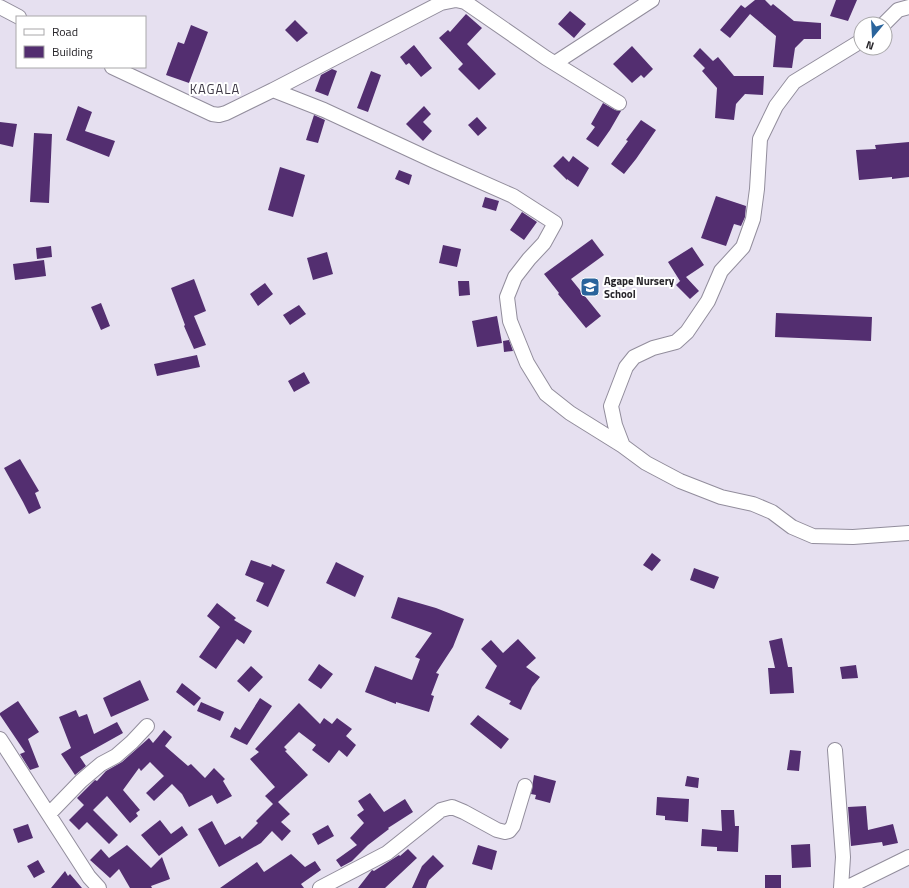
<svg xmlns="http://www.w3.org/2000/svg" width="909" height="888" viewBox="0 0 909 888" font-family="'Titillium Web',sans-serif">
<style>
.building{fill:#532e70}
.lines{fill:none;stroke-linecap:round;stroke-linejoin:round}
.street-casing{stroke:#928d9c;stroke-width:16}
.street{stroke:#fff;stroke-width:14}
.labels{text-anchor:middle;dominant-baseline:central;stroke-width:4;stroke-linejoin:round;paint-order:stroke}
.poi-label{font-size:11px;font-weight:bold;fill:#27252a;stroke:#fff;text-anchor:start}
.quarter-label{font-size:13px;letter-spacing:1px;fill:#403b48;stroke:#fff}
</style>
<rect width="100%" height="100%" fill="#e6e0f0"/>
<!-- building -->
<path class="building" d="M755,0H765L771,6L773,4L794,21L821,23V39H804L795,48L792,68L773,67L776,36L750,14L730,38L720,30L741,5L745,8Z
M836,0H857L848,21L830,16Z
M570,11L586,24L574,38L558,24Z
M466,14L482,28L467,44L496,74L479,90L458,69L463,64L439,38L448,30L450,32Z
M295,20L308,33L297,42L285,30Z
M191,25L208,32L189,83L166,75L178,42L184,44Z
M414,45L432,68L421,77L409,63L406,65L400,57Z
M632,46L653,69L644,78L641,75L632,83L613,64Z
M700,48L713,61L718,57L734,76H764L763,95L745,94L736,104L734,120L715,118L717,88L702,71L705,68L693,56Z
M332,69L337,71L328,96L315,91L321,75Z
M371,71L381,75L368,112L357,108Z
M603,103L615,110L621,111L610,130L598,147L586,139L595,127L591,124Z
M78,106L92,112L85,131L115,141L109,157L66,140Z
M424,106L431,114L423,122L432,131L423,141L406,124Z
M314,115L325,120L318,143L306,140Z
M477,117L487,128L478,136L468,125Z
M641,120L656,130L636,159L624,174L611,164L628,141L626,140Z
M0,122L17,124L13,147L0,144Z
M34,133L52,134L49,203L30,202Z
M909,142V177L892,179V177L859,180L856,150L876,149L875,145Z
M563,156L569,162L573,156L589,168L578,187L567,179V180L553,166Z
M280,167L305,175L293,217L268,210Z
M399,170L412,175L409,185L395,179Z
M716,196L746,206L745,217L741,226L734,224L726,246L701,238Z
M485,197L499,201L496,211L482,207Z
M522,212L537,222L524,240L510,230Z
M592,239L604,255L571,279L601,316L586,328L558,294L559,293L544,274Z
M443,245L461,249L457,267L439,263Z
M51,246L52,257L37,259L36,248Z
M692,247L704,265L686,277L699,291L690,299L676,285L682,279L680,281L668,262Z
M327,252L333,274L313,280L307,258Z
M44,260L46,276L15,280L13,264Z
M194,279L206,311L194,316L206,345L194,349L184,326L185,325L171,288Z
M458,281H469L470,295L459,296Z
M265,283L273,294L258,306L250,294Z
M101,303L110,326L101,330L91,307Z
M299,305L306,314L290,325L283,315Z
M776,313L872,317L871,341L775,337Z
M497,316L502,343L477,347L472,321Z
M509,340L513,351L504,352L503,341Z
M197,355L200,367L157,376L154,364Z
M304,372L310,383L294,392L288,381Z
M20,459L39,491L35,493L41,508L29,514L23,502L4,468Z
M652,553L661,560L652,571L643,565Z
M251,560L271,567L272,564L285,570L268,607L256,601L264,583L245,575Z
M336,562L364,576L355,597L326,583Z
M694,568L719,577L714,589L690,580Z
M398,597L436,608L464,619L453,647L436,673L439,674L431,695L434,696L429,712L396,702V704L365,692L375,666L412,680L420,659L415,657L432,633L391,618Z
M217,603L236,618L234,620L252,631L244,644L237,639L216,669L199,657L220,627L207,616Z
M782,638L788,667H792L794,693L770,694L768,668H775L769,641Z
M518,639L536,658L526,667L540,677L532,687L521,710L509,704L511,701L485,688L497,666L481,649L491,640L503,653Z
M319,664L333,674L321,689L308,680Z
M856,665L858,678L842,679L840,667Z
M251,666L263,677L249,692L237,681Z
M140,680L149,700L111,717L103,698Z
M182,683L201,698L194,706L176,692Z
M260,698L272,706L247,745L230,737L235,727L240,730Z
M18,701L39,732L28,739L39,767L30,770L20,754L25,752L0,715V713Z
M201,702L224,712L220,721L197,711Z
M299,703L320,724L324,718L332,724L337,718L352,729L346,736L356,745L347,757L339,750L329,763L312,750L316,745L299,732L284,747L287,750L285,751L308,775L278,802L290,814L281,822L291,831L282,841L272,831L261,843L219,867L198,829L212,821L225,845L240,836L242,839L258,823L256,821L273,804L265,796L275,787L250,759L259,752L255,749Z
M76,710L79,717L87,714L94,734L117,722L123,733L80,757L86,766L75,775L61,754L71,748L59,717Z
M478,715L509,739L501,749L470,724Z
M164,730L172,737L165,746L188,766L191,764L205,778L214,768L225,779L223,781L232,796L217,804L212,795L189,807L182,794L172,784L154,801L146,793L164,776L150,762L141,771L139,768L123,790L140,810L136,813L138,816L130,823L107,796L93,810L118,835L109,844L87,822L79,830L69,820L84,805L77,798L95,780L97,781L106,771L122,762L149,738L153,743Z
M790,750L801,751L799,771L787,770Z
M534,775L556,781L550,803L535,799L536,795L531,794Z
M687,776L699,778L698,788L685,786Z
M370,793L384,812L405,799L413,812L388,828L389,829L368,845L352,861L341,867L336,860L357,845L350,838L364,823L357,815L364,810L358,801Z
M657,797L689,799L688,822L665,820V816L656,815Z
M866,806L868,830L893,824L898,843L883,846L882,842L851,846L848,807Z
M721,810H734L735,826H739L738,852L717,851V847L701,846L702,829L722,831Z
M160,820L171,834L182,826L188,835L159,856L141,835Z
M28,824L33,838L18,843L13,829Z
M328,825L334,836L318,845L312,834Z
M810,844L811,867L792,868L791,845Z
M127,845L151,868L162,857L170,879L151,886L152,888H130L119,869L110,878L90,860L101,849L109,858Z
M478,845L497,851L492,870L472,864Z
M408,849L417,858L385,888H358L372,870L374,871L399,855L400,856Z
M291,854L305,867L315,861L321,870L301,884L304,888H220L257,862L264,872Z
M433,855L444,866L429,880L426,888H412L422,866Z
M38,860L45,872L34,878L27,866Z
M65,871L68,876L70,874L82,888H51Z
M765,875H781V888H765Z"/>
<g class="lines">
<defs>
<path id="street" d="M0,7L19,17
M884,24L898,10L909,7
M555,63L652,0
M112,67L212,114L219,115L226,113L273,90L324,110L434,161L513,196L555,223L544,243L529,259L515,277L507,297L510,321L527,363L546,394L570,413L623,446L646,463L680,481L721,497L753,504L772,512L792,527L813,536L853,537L909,533
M273,90L441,3L456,0L465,2L546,58L619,103
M623,446L615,425L611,406L626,367L634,357L653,348L676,342L687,332L708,301L721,271L743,247L753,219L757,189L760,139L776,106L794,82L861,41
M0,739L89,877L99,888
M835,750L843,857L841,888
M49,814L81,781L101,764L116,756L132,742L147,726
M320,888L387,853L441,810L452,807L464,812L497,830L505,832L509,831L513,826L525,786
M846,888L909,857"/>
</defs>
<!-- street casing -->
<use href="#street" class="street-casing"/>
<!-- street -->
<use href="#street" class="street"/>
</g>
<!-- icons -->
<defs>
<symbol id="school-square" viewBox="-11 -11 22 22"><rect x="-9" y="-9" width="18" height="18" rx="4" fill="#2a649c" stroke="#fff"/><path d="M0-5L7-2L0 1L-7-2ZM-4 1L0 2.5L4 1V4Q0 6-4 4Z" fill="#fff"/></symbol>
</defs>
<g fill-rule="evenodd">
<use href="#school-square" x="579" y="276" width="22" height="22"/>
</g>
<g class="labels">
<!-- poi labels -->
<g class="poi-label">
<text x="604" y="281">Agape Nursery<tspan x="604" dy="13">School</tspan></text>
</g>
<!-- quarter labels -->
<g class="quarter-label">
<text x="215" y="89">KAGALA</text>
</g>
</g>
<!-- legend -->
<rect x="16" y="16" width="130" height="52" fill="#ffffff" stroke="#a9a8aa"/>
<rect x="24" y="29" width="20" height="6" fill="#ffffff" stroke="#a9a8aa"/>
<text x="52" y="36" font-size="12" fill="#27252a">Road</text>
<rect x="24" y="46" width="20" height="12" fill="#532e70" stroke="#a9a8aa"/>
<text x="52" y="56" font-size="12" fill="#27252a">Building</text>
<!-- north arrow -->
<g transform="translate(873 36) rotate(198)"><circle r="19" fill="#ffffff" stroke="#a9a8aa"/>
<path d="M0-3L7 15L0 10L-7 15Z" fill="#2a649c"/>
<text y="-6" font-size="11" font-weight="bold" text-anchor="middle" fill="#27252a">N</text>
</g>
</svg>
